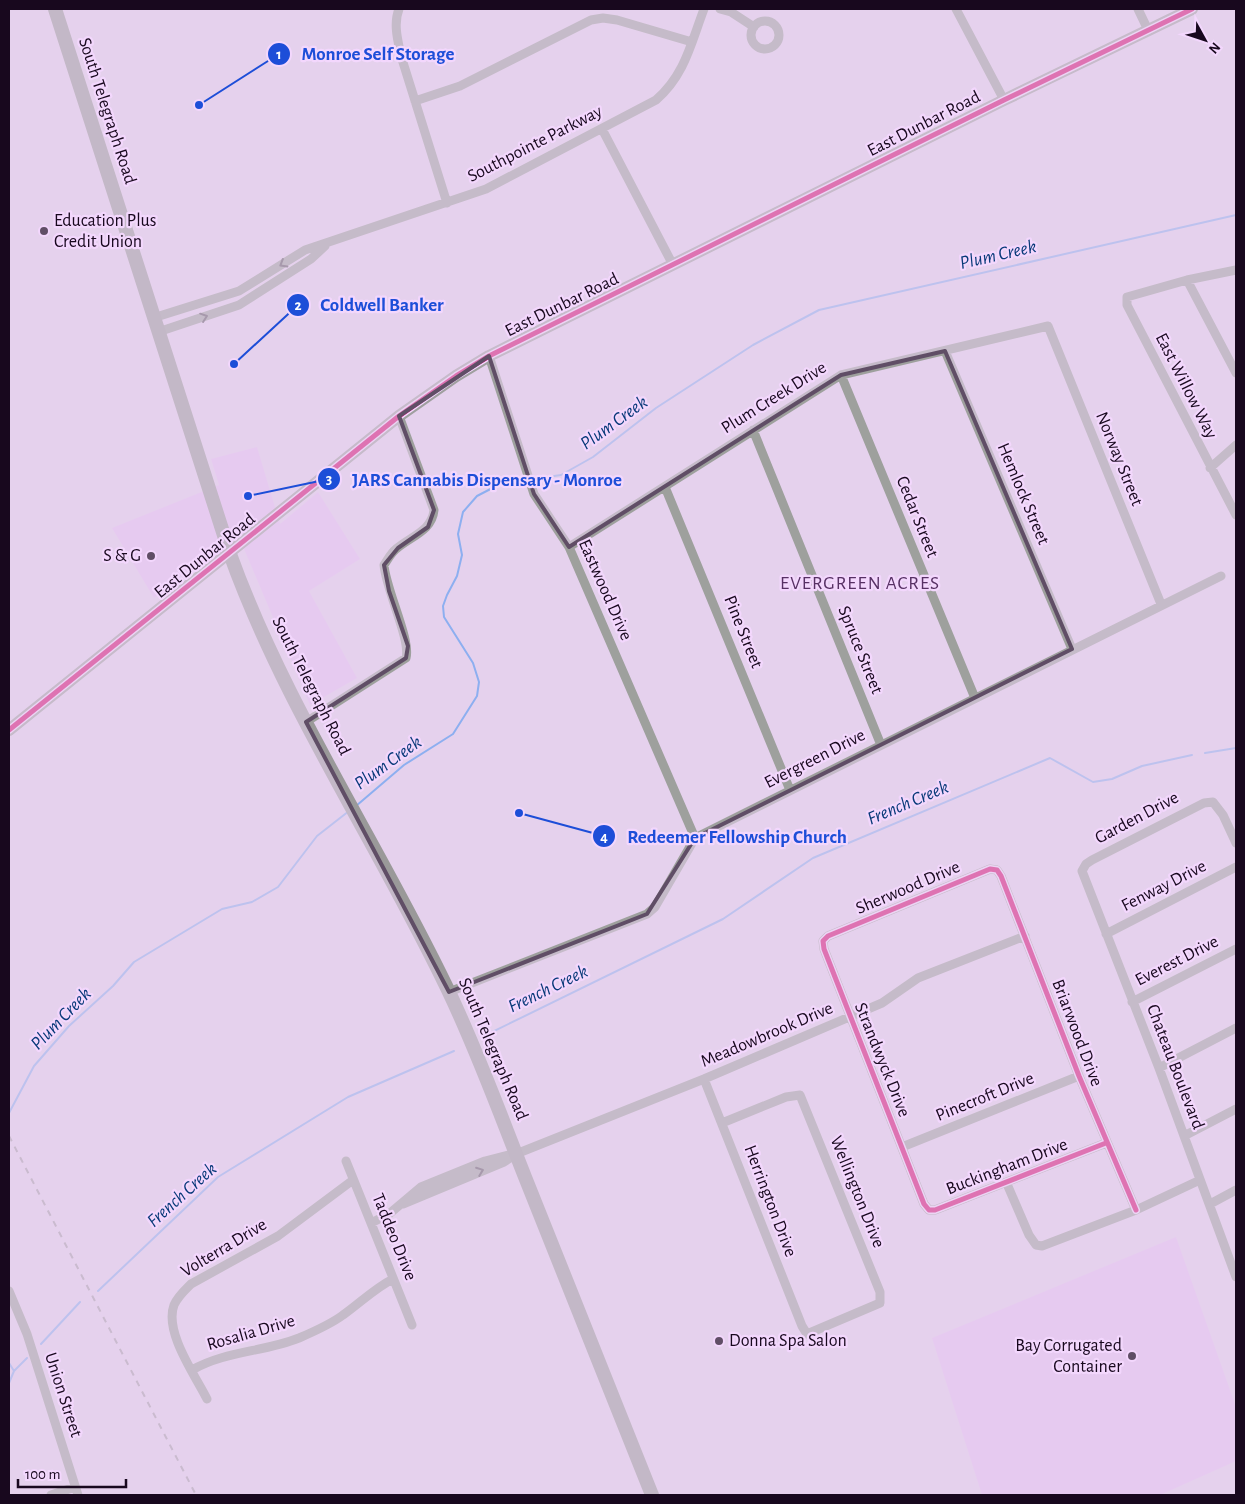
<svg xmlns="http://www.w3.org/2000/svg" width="1245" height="1504" viewBox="0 0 1245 1504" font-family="'Alegreya Sans',sans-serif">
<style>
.built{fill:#e7c2f4}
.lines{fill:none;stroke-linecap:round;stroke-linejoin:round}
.stream{stroke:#8daff0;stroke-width:2}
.street{stroke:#9ea09d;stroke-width:9}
.secondary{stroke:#9f9f9f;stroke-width:12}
.primary{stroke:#9a9999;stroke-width:14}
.rail{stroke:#a89fab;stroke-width:2;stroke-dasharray:6 6;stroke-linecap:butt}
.cycleway-casing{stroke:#f3d7fd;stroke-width:8}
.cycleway{stroke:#d6006c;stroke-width:5}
.oneway{stroke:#5b545e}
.marked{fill:none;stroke:#604e66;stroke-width:4;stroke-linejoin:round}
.poi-dot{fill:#604e66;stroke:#f3d7fd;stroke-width:2}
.labels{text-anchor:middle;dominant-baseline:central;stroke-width:4.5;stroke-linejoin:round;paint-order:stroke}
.street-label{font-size:18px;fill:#18081e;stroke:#f3d7fd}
.poi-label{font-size:18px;fill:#18081e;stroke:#f3d7fd;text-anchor:start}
.water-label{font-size:19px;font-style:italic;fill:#073978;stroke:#f3d7fd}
.neighbourhood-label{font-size:19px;letter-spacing:1px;fill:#573064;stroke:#f3d7fd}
.leader{fill:none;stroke:#1d4ed8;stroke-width:2}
.callout-dot{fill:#1d4ed8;stroke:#f3d7fd;stroke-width:2}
.mark-label{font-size:15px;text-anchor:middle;font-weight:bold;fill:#fff}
.callout-label{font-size:19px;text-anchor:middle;font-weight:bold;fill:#1d4ed8;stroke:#f3d7fd;stroke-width:4.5;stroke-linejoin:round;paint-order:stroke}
</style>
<rect width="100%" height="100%" fill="#e5d1ed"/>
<!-- built -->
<path class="built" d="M257,447L280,524L318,492L360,559L309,591L357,678L310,705L236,530L154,598L112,528L219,485L211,459Z
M1176,1237L1236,1407V1461L1160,1495H982L932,1338Z"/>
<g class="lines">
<!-- stream -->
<path class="stream" d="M534,479L561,475L593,457L656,408L753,345L819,310L1236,215
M1205,753L1236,748
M356,806L404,765L453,734L477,696L479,682L473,663L444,617L443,606L447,595L457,576L462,555L458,534L463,512L477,496L504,482L526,480
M486,1035L723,919L813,858L1050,758L1093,782L1112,779L1142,766L1192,755
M9,1113L34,1066L69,1026L113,986L134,962L222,909L252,902L278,887L317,836L349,811
M98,1291L218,1177L348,1097L454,1051
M41,1344L80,1302
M9,1363L14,1371L9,1383
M14,1371L27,1358"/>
<!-- street -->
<path class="street" d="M399,9C393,24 398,41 401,56L447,203
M720,9L731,12L754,27
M956,9L1004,100
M1138,9L1148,30
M751 35a14 14 0 1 1 28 0a14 14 0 1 1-28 0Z
M415,101L460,86L591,20L603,18L617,20L692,42
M602,129L673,265
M1236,270L1187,280L1127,297V305L1236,515
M1187,280L1236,373
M153,318L239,291L305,250L486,189L656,100C685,75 691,43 704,9
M158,332L239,305L311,259L325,246
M945,351L1072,649
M489,356L534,494L569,547L695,838
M841,375L975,698
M753,430L881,745
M1210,468L1236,445
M665,487L790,790
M569,547L841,375L1048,326L1161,604
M306,722L406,658C411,640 386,590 384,565C388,559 391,553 396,549C411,536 432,531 434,510L399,416
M1236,843L1223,815L1213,802L1204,803L1092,860L1086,864L1082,871L1159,1068L1236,1277
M1106,934L1236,867
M449,992L647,914L655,907L695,838L1221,576
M1132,1002L1236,949
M1159,1068L1236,1028
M704,1079L802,1326L807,1334L880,1303V1292L800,1095L786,1097L722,1123
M1184,1136L1236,1109
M1106,1143L935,1210H929L924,1204L824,949L823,941L828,936L990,869L997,870L1001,876L1079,1076L1136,1210
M902,1147L1079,1076
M346,1161L412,1325
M1007,1184L1029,1235L1036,1245L1042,1246L1136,1210L1200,1180
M403,1204L504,1162L516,1154L704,1079L882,1003L918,978L1025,936
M1210,1204L1236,1190
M371,1223L389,1214L421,1187L485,1161L513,1154
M9,1291L27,1334L78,1495
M192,1370C225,1351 264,1352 299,1338C313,1332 331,1324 343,1315C360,1303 375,1288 393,1279
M207,1399C195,1375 164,1332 174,1305C178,1296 184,1291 191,1284L278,1236L353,1180
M51,1495L75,1487"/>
<!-- secondary -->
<path class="secondary" d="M9,730L399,416L456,376L489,356L1004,100L1192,9"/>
<!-- primary -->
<path class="primary" d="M55,9L230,554C285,707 378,843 448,990C477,1050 500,1114 525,1177C568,1283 610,1389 652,1495"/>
<!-- rail -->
<path class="rail" d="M9,1136L196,1495"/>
<defs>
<path id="cycleway" d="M9,730L399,416L456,376L489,356L1004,100L1192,9
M1106,1143L935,1210H929L924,1204L824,949L823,941L828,936L990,869L997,870L1001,876L1079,1076L1136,1210"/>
</defs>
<!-- cycleway casing -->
<use href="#cycleway" class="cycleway-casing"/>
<!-- cycleway -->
<use href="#cycleway" class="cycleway"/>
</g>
<!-- one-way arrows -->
<defs><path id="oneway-chevron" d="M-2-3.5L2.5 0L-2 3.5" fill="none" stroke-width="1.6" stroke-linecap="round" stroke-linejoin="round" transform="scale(1.25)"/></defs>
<g class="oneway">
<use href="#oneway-chevron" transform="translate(283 264) rotate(149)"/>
<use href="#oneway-chevron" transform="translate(204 317) rotate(-19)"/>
<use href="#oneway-chevron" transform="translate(480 1171) rotate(-21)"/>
</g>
<!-- marked area -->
<path d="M0 0H1245V1504H0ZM945,351L1072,649L695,838L647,914L449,992L306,722L406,658L408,646L389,591L384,565L398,548L428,527L434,510L399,416L489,356L534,494L569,547L841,375Z" fill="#e5d1ed" fill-opacity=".55" fill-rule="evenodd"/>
<path class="marked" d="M945,351L1072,649L695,838L647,914L449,992L306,722L406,658L408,646L389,591L384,565L398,548L428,527L434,510L399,416L489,356L534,494L569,547L841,375Z"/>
<!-- markers -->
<g class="poi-dot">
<circle cx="44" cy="231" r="5"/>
<circle cx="151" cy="556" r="5"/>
<circle cx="719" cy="1341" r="5"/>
<circle cx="1132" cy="1356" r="5"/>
</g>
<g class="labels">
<!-- street labels -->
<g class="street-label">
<text transform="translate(107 111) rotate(72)">South Telegraph Road</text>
<text transform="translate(924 124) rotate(-27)">East Dunbar Road</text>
<text transform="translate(535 144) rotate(-27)">Southpointe Parkway</text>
<text transform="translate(562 305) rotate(-26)">East Dunbar Road</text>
<text transform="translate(1186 386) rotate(63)">East Willow Way</text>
<text transform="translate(774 398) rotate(-32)">Plum Creek Drive</text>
<text transform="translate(1119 459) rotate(68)">Norway Street</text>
<text transform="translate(1023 494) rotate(67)">Hemlock Street</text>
<text transform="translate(917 517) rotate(68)">Cedar Street</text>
<text transform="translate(205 556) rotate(-39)">East Dunbar Road</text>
<text transform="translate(605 590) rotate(66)">Eastwood Drive</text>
<text transform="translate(743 632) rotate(68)">Pine Street</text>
<text transform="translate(860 650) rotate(68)">Spruce Street</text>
<text transform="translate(311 686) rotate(63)">South Telegraph Road</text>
<text transform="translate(815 759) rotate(-27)">Evergreen Drive</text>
<text transform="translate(1137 818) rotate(-28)">Garden Drive</text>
<text transform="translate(1164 886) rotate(-27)">Fenway Drive</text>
<text transform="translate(908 888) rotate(-23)">Sherwood Drive</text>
<text transform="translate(1177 961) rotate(-27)">Everest Drive</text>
<text transform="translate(1077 1033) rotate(69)">Briarwood Drive</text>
<text transform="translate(767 1035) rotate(-23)">Meadowbrook Drive</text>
<text transform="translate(493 1049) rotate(67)">South Telegraph Road</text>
<text transform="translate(882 1060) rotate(68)">Strandwyck Drive</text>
<text transform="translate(1175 1067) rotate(69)">Chateau Boulevard</text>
<text transform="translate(985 1097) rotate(-22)">Pinecroft Drive</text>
<text transform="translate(1007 1167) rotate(-21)">Buckingham Drive</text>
<text transform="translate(857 1192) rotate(68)">Wellington Drive</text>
<text transform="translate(770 1201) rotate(69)">Herrington Drive</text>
<text transform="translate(394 1237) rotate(68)">Taddeo Drive</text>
<text transform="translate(224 1248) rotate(-31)">Volterra Drive</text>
<text transform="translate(251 1333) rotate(-16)">Rosalia Drive</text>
<text transform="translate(63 1395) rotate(72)">Union Street</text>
</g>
<!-- poi labels -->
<g class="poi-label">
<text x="54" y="221">Education Plus<tspan x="54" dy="21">Credit Union</tspan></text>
<text x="141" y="556" text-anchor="end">S &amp; G</text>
<text x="729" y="1341">Donna Spa Salon</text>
<text x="1122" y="1346" text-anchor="end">Bay Corrugated<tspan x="1122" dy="21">Container</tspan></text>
</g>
<!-- water labels -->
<g class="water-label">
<text transform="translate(998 255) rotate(-13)">Plum Creek</text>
<text transform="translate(614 423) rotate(-36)">Plum Creek</text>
<text transform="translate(388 763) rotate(-36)">Plum Creek</text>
<text transform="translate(908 803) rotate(-23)">French Creek</text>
<text transform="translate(548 989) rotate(-26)">French Creek</text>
<text transform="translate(61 1019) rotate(-46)">Plum Creek</text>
<text transform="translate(182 1195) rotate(-42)">French Creek</text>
</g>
<!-- neighbourhood labels -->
<g class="neighbourhood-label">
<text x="860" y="583">EVERGREEN ACRES</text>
</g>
</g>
<!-- callouts -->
<path class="leader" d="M199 105L279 54M234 364L298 305M248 496L329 479M519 813L604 836"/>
<g class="callout-dot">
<circle cx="199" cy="105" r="5"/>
<circle cx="234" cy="364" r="5"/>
<circle cx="248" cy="496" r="5"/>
<circle cx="519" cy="813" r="5"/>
<circle cx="279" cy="54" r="12"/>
<circle cx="298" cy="305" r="12"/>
<circle cx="329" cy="479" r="12"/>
<circle cx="604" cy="836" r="12"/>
</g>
<g class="mark-label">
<text x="279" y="59">1</text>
<text x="298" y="310">2</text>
<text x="329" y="484">3</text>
<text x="604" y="842">4</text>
</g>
<g class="callout-label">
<text x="378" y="60">Monroe Self Storage</text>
<text x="382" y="311">Coldwell Banker</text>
<text x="487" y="486">JARS Cannabis Dispensary - Monroe</text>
<text x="737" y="843">Redeemer Fellowship Church</text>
</g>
<!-- border -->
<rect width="1245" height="1504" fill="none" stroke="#18081e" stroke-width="20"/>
<!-- north arrow -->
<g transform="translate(1205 40) rotate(130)" stroke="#f3d7fd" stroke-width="4" paint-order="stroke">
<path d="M0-4L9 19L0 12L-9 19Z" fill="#18081e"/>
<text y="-8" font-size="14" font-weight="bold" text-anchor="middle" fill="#18081e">N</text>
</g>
<!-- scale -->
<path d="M18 1479v8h108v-8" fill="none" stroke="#18081e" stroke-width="2.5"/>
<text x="25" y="1479" font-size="15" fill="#18081e" stroke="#f3d7fd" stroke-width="4" paint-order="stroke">100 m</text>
</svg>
